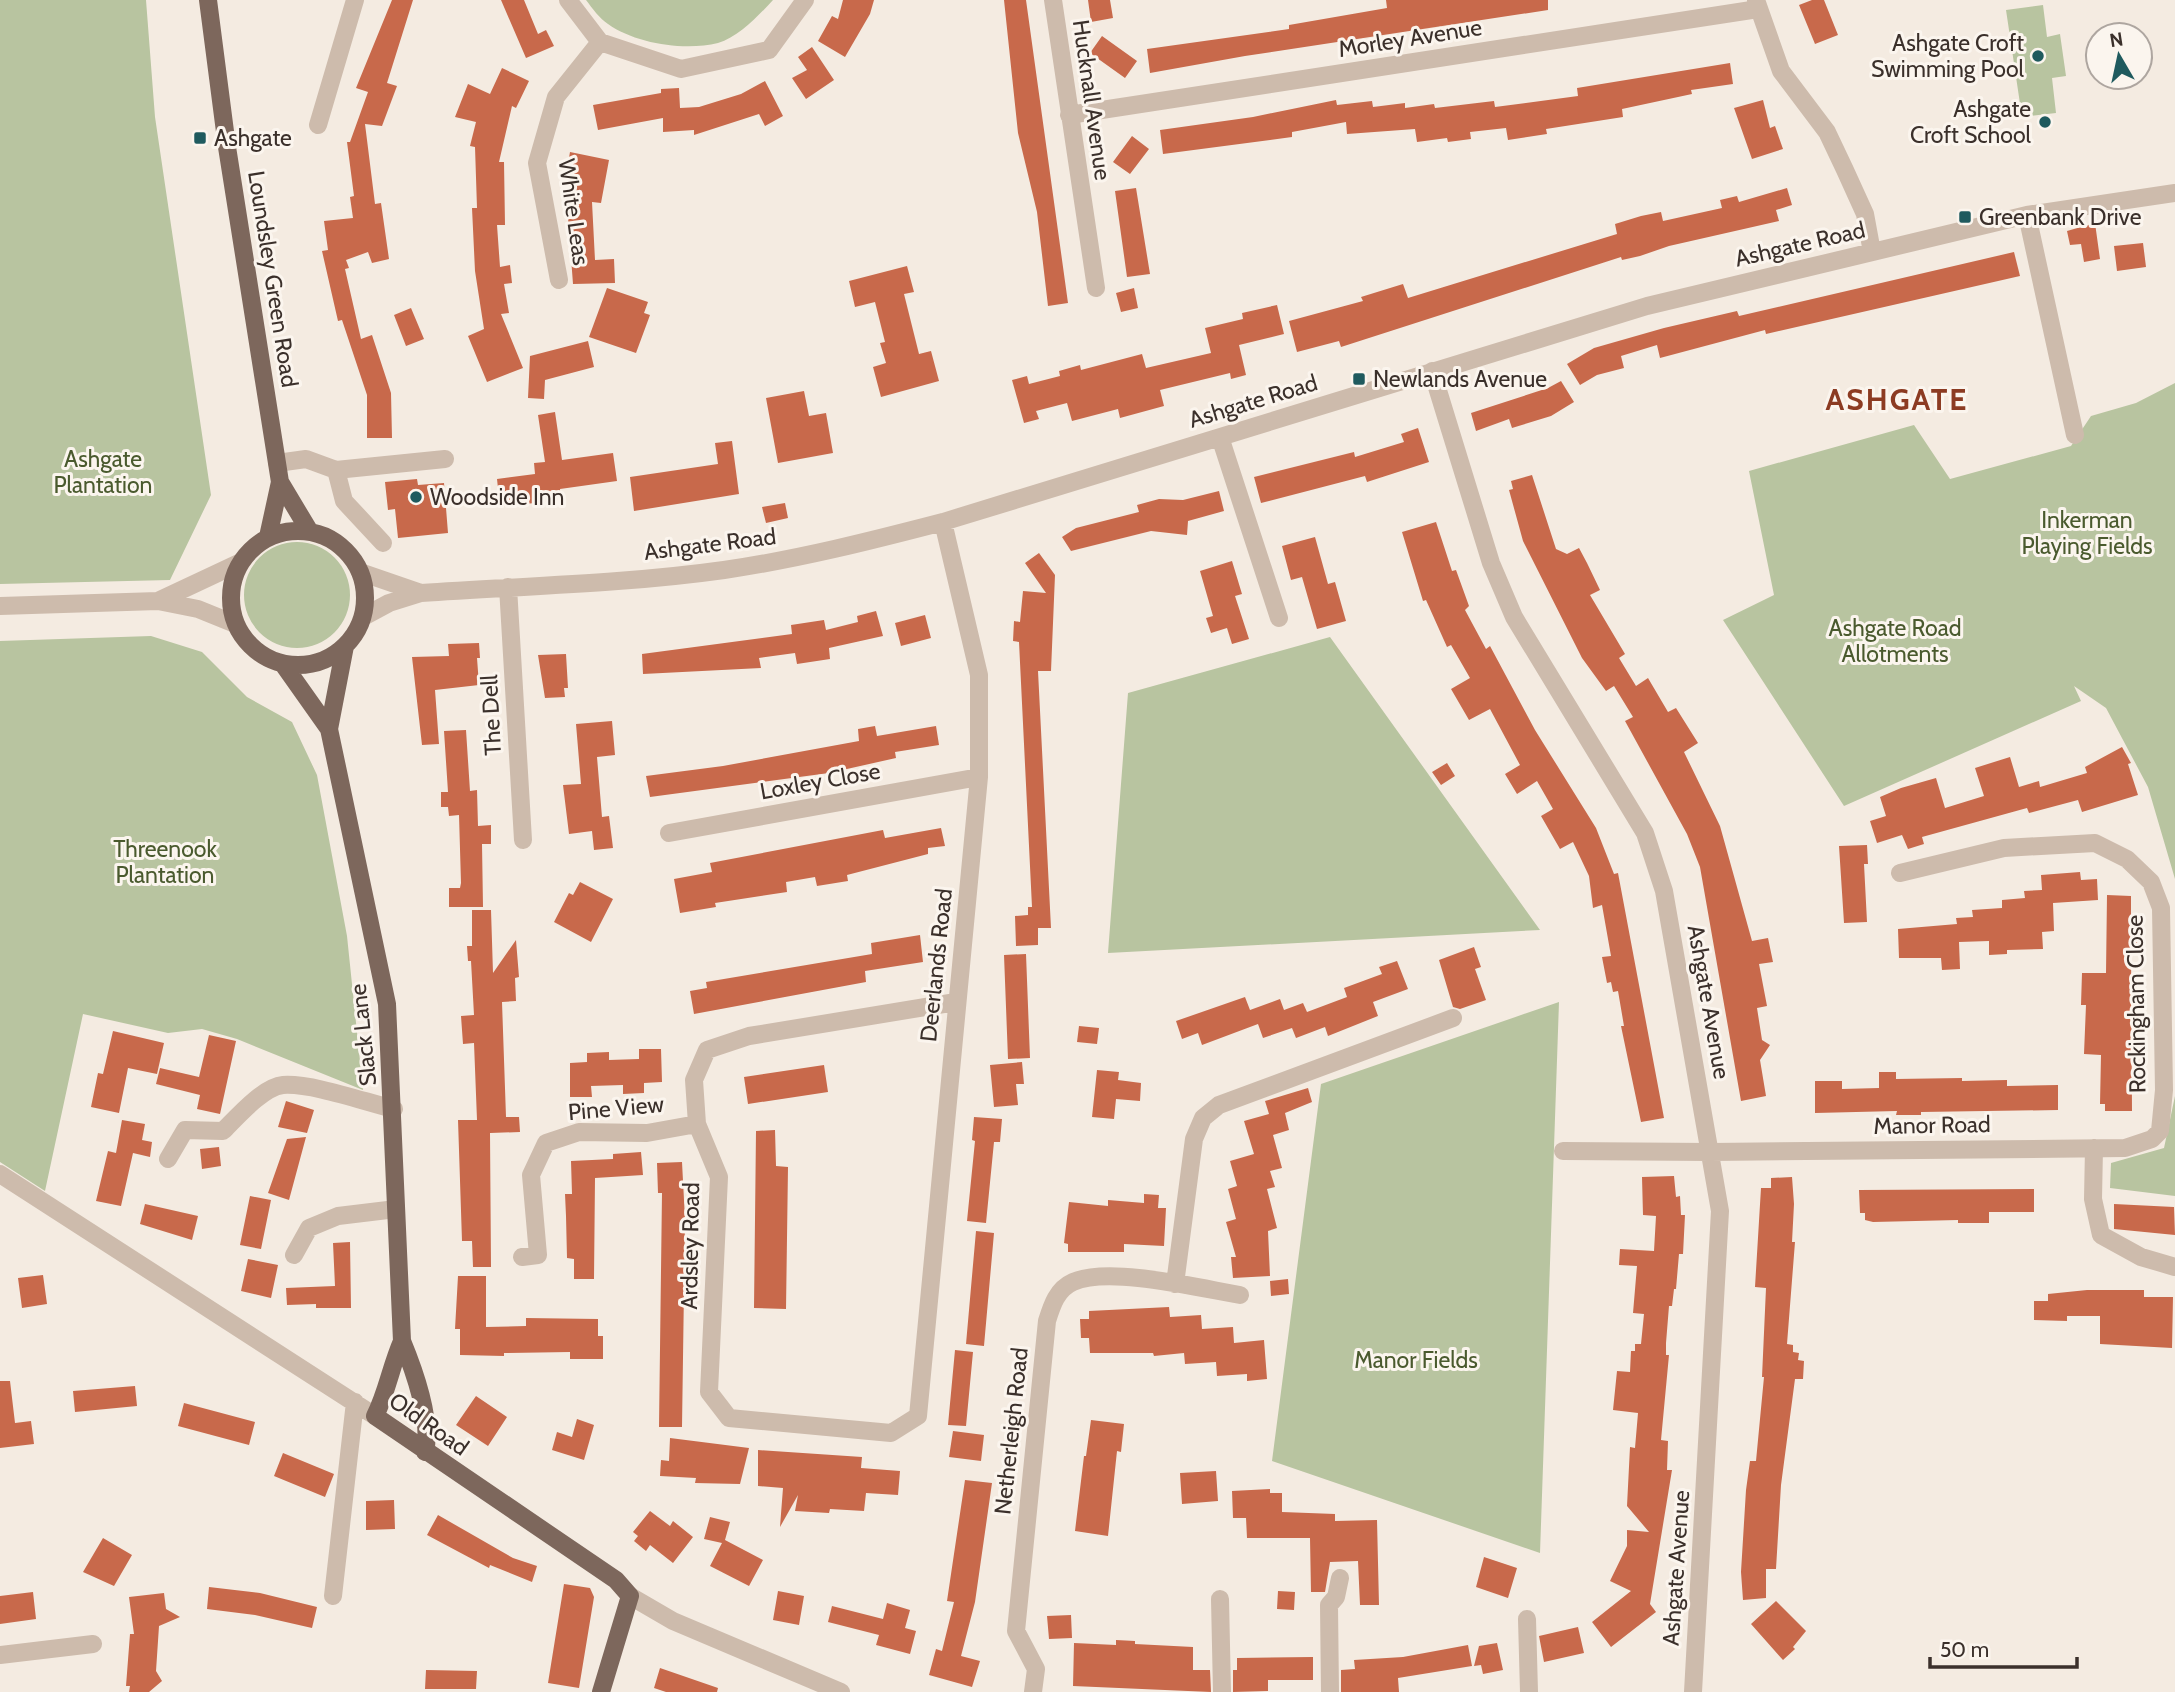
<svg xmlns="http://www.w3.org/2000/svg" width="2175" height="1692" viewBox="0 0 2175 1692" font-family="Cabin,sans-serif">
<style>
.green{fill:#b8c4a0}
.building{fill:#c8694b}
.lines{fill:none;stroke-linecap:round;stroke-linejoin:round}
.minor{stroke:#cdbbac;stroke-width:18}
.major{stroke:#7d675c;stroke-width:18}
.poi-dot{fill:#1f5a5e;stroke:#fbf5ee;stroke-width:2.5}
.labels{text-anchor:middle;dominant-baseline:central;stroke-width:6;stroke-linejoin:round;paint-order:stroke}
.street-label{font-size:23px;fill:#3b302b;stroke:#fbf5ee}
.poi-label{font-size:23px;fill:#3b302b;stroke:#fbf5ee;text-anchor:start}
.park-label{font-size:23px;fill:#4a5a2e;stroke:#fbf5ee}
.district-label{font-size:30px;font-weight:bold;letter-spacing:2px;fill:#8c3b22;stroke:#fbf5ee}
</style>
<rect width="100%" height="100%" fill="#f4ebe1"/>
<!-- green -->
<path class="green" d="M0,0H146L155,117L211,495L170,580L0,584Z
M586,0H773C759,15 739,37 718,43C685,51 636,44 608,24C600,19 592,8 586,0Z
M2043,5L2047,37L2060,34L2066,76L2052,78L2056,113L2022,117L2006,10Z
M2175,383V879L2148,787L2106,708L2074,686L2081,701L1844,806L1723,620L1774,595L1749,471L1914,425L1950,479L2071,446L2091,416L2136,403Z
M244 595a53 53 0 1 1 106 0a53 53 0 1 1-106 0Z
M151,636L202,652L247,697L292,722L317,775L347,936L363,1090L237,1039L202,1029L168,1033L83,1014L45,1191L0,1162V641Z
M1330,637L1540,930L1108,953L1128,693Z
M1559,1002L1540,1553L1272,1461L1321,1084Z
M2175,1096V1196L2110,1188L2111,1163L2164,1148Z"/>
<!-- building -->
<path class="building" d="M392,0H413L387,83L397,86L382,126L365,124L375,204L381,203L389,259L372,263L368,252L346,260L349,268L345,269L361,339L372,335L391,393L392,438H367V395L342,320L338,321L322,251L328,250L324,221L353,218L350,197L354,196L347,142H350L368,92L356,88Z
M501,0H524L538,34L546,30L554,46L526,58Z
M843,0H874L870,14L845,57L818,41L832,16L838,19Z
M1004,0H1026L1068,303L1048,306L1037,212L1018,133Z
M1088,0H1110L1113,18L1091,22Z
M1386,0H1548V10L1245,56L1150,73L1147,49L1289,29V25L1387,8Z
M1812,0H1824L1838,35L1815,44L1799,5Z
M1102,36L1137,61L1125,78L1090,53Z
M812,47L834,80L806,99L792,78L807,70L798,57Z
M1730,63L1733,84L1691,90L1692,94L1622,109L1623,117L1546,129L1547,134L1508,140L1506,128L1470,132L1471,139L1448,142L1447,138L1417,142L1415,129L1347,134L1346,122L1292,132V137L1163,154L1160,130L1253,117L1336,100L1337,105L1372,101L1373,107L1405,103V108L1434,104L1435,108L1494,101L1495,107L1578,96L1577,88Z
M502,68L529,81L516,108L512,106L499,162H504L505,225H497L500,267L510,265L512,283L504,284L509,313L501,314L523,368L487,382L468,336L484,329L475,271L472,208H477L475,147L470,146L476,122L455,117L468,84L490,94Z
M765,81L783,116L765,126L759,114L694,135V130L663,132V118L598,130L593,105L661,93V89L679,88L680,108L699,107L741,94Z
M1763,100L1770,128L1775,126L1783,149L1752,159L1734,108Z
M1132,136L1149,149L1130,174L1113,162Z
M570,152L609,160L601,203L592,202L595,260L614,259L615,283L573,284L567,204H572L578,177L566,175Z
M1136,188L1150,274L1127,277L1115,191Z
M1787,188L1792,205L1776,210L1779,221L1669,246L1640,256L1622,260L1621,257L1341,347L1339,341L1297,352L1289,321L1363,301L1361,297L1403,284L1408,298L1617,234L1615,224L1641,216L1661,212L1663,221L1722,208L1720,200L1737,196L1739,202Z
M2095,223L2100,259L2084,262L2081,244L2070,245L2067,231Z
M2143,243L2146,267L2117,271L2114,246Z
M2014,252L2020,276L1766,334L1765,330L1660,358L1657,345L1621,356L1624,368L1597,375L1580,385L1567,364L1594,348L1664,328L1737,311L1739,316Z
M907,266L914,292L904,294L919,354L931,351L939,381L881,397L873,367L886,363L880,343L885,342L875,302L855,307L849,281Z
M607,288L648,302L644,313L650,315L636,353L589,337Z
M1134,288L1138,308L1121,312L1116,293Z
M1277,305L1284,334L1239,345L1246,375L1231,379L1230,373L1160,390L1164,406L1120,418L1118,409L1072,421L1067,403L1036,411L1039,419L1024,423L1012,380L1027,376L1029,384L1060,376L1059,371L1080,365L1081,370L1142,354L1146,368L1211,353L1205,328L1243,319L1242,313Z
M411,308L424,339L406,346L394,315Z
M588,341L594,367L545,380L544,399L528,398L530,356Z
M1561,381L1574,402L1551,416L1512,428L1509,419L1476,431L1471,413L1548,388Z
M804,391L809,416L826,413L833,453L778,463L766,398Z
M555,412L562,460L613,453L617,481L560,489L561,500L500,507L497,479L535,474L534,463L545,462L538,415Z
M1418,428L1429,462L1367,482L1365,476L1261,503L1254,477L1354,452L1355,457L1404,442L1401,434Z
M732,441L739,494L634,511L630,477L718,464L715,443Z
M1532,475L1556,549L1567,554L1579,548L1587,563L1600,590L1590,595L1625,654L1619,658L1636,686L1648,678L1668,712L1676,708L1698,743L1684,752L1720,826L1752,941L1768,938L1773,962L1759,964L1767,1006L1757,1008L1762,1040L1770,1045L1760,1060L1766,1096L1741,1101L1700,867L1687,834L1625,721L1633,717L1614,686L1606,691L1582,658L1523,541L1509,490L1513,489L1511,481Z
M417,479L418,485L444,483L448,533L398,538L395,509L388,510L385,482Z
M1219,491L1224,511L1188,521L1187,535L1151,531L1071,551L1062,537L1076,528L1139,512L1137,505L1159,499L1183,500Z
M785,503L788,518L766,523L762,507Z
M1436,522L1452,571L1456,570L1469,606L1465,610L1486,649L1490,646L1535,730L1596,828L1614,874L1618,873L1664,1118L1641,1122L1621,1026H1624L1618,991L1613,992L1611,982L1607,983L1602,957L1611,956L1602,905L1593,908L1589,876L1573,842L1560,849L1541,816L1553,809L1537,781L1517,794L1505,774L1520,765L1490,709L1469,720L1451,689L1470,678L1451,645L1447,647L1426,600L1423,601L1402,532Z
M1315,537L1328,584L1335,582L1346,621L1317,629L1302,577L1291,580L1282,546Z
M1039,553L1055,575L1051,671H1038L1051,928H1038V945L1016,946L1015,916L1028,915V907H1032L1019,642L1013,641L1014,621L1020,622L1023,591L1046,593L1025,563Z
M1232,561L1242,594L1235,596L1249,639L1232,644L1227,628L1211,633L1206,618L1213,616L1200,571Z
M876,611L883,636L829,648L830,659L797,664L795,653L759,658L761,668L643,674L642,654L792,634L791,625L824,620L826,630L858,622L857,616Z
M925,615L931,638L901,646L895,623Z
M479,643L480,658H477L479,685L435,690L439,744L422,745L412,657L449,656L448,644Z
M566,654L568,688H564L565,697L545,698L538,655Z
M612,721L615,755L597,757L602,817L609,816L613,848L594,850L592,831L569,834L563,785L581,784L576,724Z
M875,726L877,736L936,726L939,745L895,752L896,758L829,773L650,797L646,776L723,766L859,741L858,729Z
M466,730L470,791L477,790L478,826L491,825V844H482L483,907H449V888H460L461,883L459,815L449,816L448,807H441V792H448L444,731Z
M2122,747L2131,763L2128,764L2138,795L2082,812L2078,800L2029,813L2027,808L1922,837L1924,844L1908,849L1902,835L1877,843L1870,821L1886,816L1880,797L1901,788L1936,778L1945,808L1984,796L1975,768L2010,757L2019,787L2039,781L2040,787L2087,773L2085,767Z
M1447,763L1455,776L1441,785L1432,772Z
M941,828L945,846L928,848V854L847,875L848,881L817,886L815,877L786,882L787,892L715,903L716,907L680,913L674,879L712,872L710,863L883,830L885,838Z
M1867,845L1868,864H1864L1867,922L1844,923L1839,846Z
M2080,872L2081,880L2097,879L2098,900L2053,903L2054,931L2042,932L2043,949L2007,950V954L1989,955V941L1959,942L1960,969L1942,970L1941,958H1899L1898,929L1957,924L1956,918L1973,917L1972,910L2002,908V900L2025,898L2024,891L2042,890L2041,875Z
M580,882L613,899L591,942L554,922L569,893L573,895Z
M2107,895L2131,896V929L2137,930V948H2131L2132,1111H2105V1104H2100L2101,1055L2084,1054L2086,1005H2081L2082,973H2106Z
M472,910H491L493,973L516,940L519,977L515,978L516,1001L502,1002L506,1117H519L520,1132L490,1133L491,1267H473L472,1241H462L458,1120H477L474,1043L463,1044L461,1016L474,1015L471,961H468L467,946H472Z
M920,935L923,962L865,971L866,982L694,1014L690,991L707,988L706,982L872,954L871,943Z
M1474,947L1481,967L1475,969L1486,1000L1460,1009L1453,1007L1439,960Z
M1026,954L1030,1058L1008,1059L1004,955Z
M1397,961L1408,989L1373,1002L1378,1016L1328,1036L1325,1027L1296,1038L1292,1028L1263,1038L1258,1024L1202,1045L1198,1033L1182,1039L1176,1021L1245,997L1250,1010L1280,999L1284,1010L1303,1003L1307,1012L1347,997L1344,988L1382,974L1379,967Z
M1079,1026L1099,1028L1097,1044L1077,1042Z
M113,1031L164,1043L157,1074L128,1068L119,1113L91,1107L98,1073L103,1074Z
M209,1035L236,1041L220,1114L197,1109L200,1095L156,1084L160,1068L199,1077Z
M639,1049H661L662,1082L644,1083V1093L623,1094V1085L591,1086L592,1097H570V1063L587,1062V1053L609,1052V1060L639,1059Z
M1022,1062L1024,1084H1016L1018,1105L994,1107L990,1065Z
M824,1065L828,1092L748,1104L744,1077Z
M1097,1070L1119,1072L1118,1080L1141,1083L1140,1101L1116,1099L1114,1119L1092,1117Z
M1879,1072H1896V1079L1962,1078V1081L2007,1080V1086L2058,1085V1110L1921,1112V1115H1896L1897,1111L1815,1113V1081H1842V1089L1879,1088Z
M1308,1088L1312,1102L1285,1113L1289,1130L1273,1135L1282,1168L1270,1171L1275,1187L1267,1189L1277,1228L1268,1231L1270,1276L1233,1278L1231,1257H1236L1226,1222L1236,1219L1228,1189L1237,1186L1230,1161L1254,1154L1244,1121L1269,1114L1265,1101Z
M286,1101L314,1110L307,1133L278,1127Z
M974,1117L1002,1119L1000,1142H994L986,1223L967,1221L975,1141L972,1140Z
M122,1120L145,1124L142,1140L152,1142L150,1157L133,1153L121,1206L96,1201L108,1151L116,1153Z
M775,1130L776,1166L788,1167L786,1309L754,1308L756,1131Z
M306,1137L289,1200L268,1193L287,1139Z
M219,1147L221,1166L202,1169L200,1149Z
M641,1152L643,1175L595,1178L594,1279H574V1259L567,1258L566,1216L565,1194H572L571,1161L613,1159V1154Z
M682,1162L685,1219L682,1427H659L662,1193H658L657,1163Z
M1674,1176L1676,1197L1680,1196L1681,1215H1685L1683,1254H1679L1676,1289H1674L1672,1306H1669L1666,1343V1355H1669L1661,1440L1668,1441L1667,1470H1672L1650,1604L1656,1612L1611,1647L1592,1622L1631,1591L1610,1581L1627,1546V1530L1649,1532L1627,1506L1630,1447L1635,1448L1638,1413L1613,1410L1617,1371L1630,1372L1631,1351H1635V1344H1641L1644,1314L1633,1313L1637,1266L1619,1265L1620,1249L1654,1251L1656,1216L1643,1215L1642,1177Z
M1792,1177L1794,1204L1792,1242H1795L1787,1344L1793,1345V1352L1799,1353L1798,1360L1804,1361L1803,1379H1795L1781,1485L1776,1569H1766V1598L1743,1600L1741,1572L1746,1490L1750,1461H1756L1764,1377H1762L1766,1288L1755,1287L1761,1188H1771V1178Z
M2034,1189V1212H1989V1223H1958V1220L1873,1222L1865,1220V1213H1860L1859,1190Z
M1144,1194L1159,1195L1158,1208H1166L1164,1246L1124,1244V1252H1068V1244L1064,1243L1069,1202L1108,1206V1200L1144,1203Z
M250,1196L271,1200L261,1249L240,1245Z
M145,1204L198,1216L192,1240L140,1224Z
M2114,1204L2174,1207L2175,1235L2114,1229Z
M976,1231L994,1233L984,1346L966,1344Z
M350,1242L351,1308H316V1304L287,1305L286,1288L335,1286L333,1243Z
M248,1259L278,1265L271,1298L241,1291Z
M43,1275L47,1304L22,1308L18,1278Z
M458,1276H486V1327L526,1326V1318L598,1319V1336H603V1359H570V1352L504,1353V1356L460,1355V1329H455Z
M1288,1279L1289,1294L1271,1296L1270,1281Z
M2087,1290H2144V1297H2173L2172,1348L2100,1344V1316H2067V1321L2034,1320V1301H2048V1294Z
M1169,1307L1170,1317L1201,1315L1202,1329L1233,1327L1234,1343L1264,1340L1267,1379L1247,1381V1374L1217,1376L1216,1362L1185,1364L1184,1353L1154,1356L1153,1353H1090L1089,1338H1081L1080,1319H1089V1311Z
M955,1350L973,1352L966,1426L948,1425Z
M0,1381H10L15,1423L31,1421L34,1444L0,1448Z
M135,1386L137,1406L75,1412L73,1391Z
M476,1396L507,1417L488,1446L456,1425Z
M184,1403L255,1422L249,1445L178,1426Z
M577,1419L594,1425L584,1460L552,1450L557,1432L572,1437Z
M1091,1420L1124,1424L1121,1452L1117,1451L1108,1536L1075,1531L1084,1456H1086Z
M953,1431L984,1435L981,1461L949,1457Z
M670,1438L749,1448L740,1484L695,1483L696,1478L660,1476L661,1460L669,1461Z
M758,1450L862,1457L861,1468L900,1471L898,1495L866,1493L864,1511L830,1509L829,1513L795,1511L798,1495L780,1527L783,1488L758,1486Z
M283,1453L334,1474L325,1497L274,1476Z
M1216,1471L1218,1501L1182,1504L1180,1473Z
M965,1480L992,1483L975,1602L961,1656L980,1661L972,1687L929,1675L936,1649L942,1651L954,1602L947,1601Z
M1270,1489V1493H1282V1512L1335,1514V1521L1377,1520L1379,1605H1360L1358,1561L1330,1562L1325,1592H1311L1310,1538H1247L1246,1518H1233L1232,1491Z
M394,1500L395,1529L366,1530V1501Z
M650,1511L670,1526L673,1521L693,1537L673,1563L650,1545L646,1551L634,1541L638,1536L633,1532Z
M438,1515L513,1558L537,1566L532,1582L490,1565L489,1568L427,1535Z
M710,1517L730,1522L725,1540L763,1560L749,1586L710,1566L722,1543L704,1539Z
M103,1538L132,1555L114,1586L83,1572Z
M1484,1557L1517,1568L1508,1598L1476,1587Z
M564,1584L590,1588L594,1597L579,1688L548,1683Z
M209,1587L260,1593L317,1607L312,1628L255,1615L207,1609Z
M778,1591L804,1596L799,1625L773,1620Z
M1278,1591L1295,1592L1294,1610L1277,1609Z
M33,1592L36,1619L0,1624V1596Z
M164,1593L166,1609L180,1617L159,1626L156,1671L162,1681L149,1692H129L130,1686H126L130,1634H134L129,1597Z
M1776,1601L1806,1631L1793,1647L1795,1649L1783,1660L1751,1624Z
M887,1603L910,1610L905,1628L916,1631L910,1654L876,1645L879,1635L828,1622L832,1606L883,1619Z
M1071,1615L1072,1638L1049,1639L1047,1616Z
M1578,1627L1584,1653L1544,1662L1539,1636Z
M1116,1640L1135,1641V1644L1193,1647V1670H1210L1211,1692L1073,1686L1074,1643L1116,1645Z
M1497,1643L1503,1670L1483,1674L1481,1665L1474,1666L1479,1646Z
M1468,1645L1472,1666L1398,1678L1399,1692H1341V1670L1355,1669L1354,1660L1403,1657Z
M1313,1657V1680H1268V1691L1233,1692V1670H1237V1658Z
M660,1668L718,1688L717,1692H666L654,1688Z
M426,1670L477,1671L476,1689H425Z"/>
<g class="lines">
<!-- minor -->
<path class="minor" d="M568,0L600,42L681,69L769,50L805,0
M1053,0L1096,288
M1756,0L1781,71L1827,132L1845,170L1865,214L1872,252
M1069,115L1758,9
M318,125L355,0
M2027,215L2075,435
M559,280L537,163L556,97L600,42
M1432,371L1491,563L1514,617L1645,833L1664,891L1720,1211L1693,1692
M1220,437L1279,618
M277,463L306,459L336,470
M943,522L979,675V777L918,1416L891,1433L729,1418L709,1392L719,1177L697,1124L694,1080L707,1050L749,1036L956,1002
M383,543L344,501L336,470L445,459
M360,572L421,593
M508,587L523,840
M158,601L239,563
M0,606L158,601L198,609L235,624
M363,617L389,603L421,593C522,586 624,584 724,570C799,559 870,541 943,522L1647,306L2027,215L2175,193
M669,833L979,777
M2094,1148L2093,1199L2101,1235L2141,1257L2175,1267
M1563,1151L1711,1152L2125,1148L2152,1139L2160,1131L2164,1090L2161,908L2151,882L2127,859L2095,843L2004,848L1900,873
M168,1159L185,1130L223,1131C237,1117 263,1087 283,1085C312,1083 365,1102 394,1109
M0,1174L375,1416
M294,1255L309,1228L338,1216L396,1209
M522,1257L538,1255L531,1175L546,1143L579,1132L647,1133L697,1124
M1175,1284L1194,1139L1203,1118L1219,1105L1453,1018
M333,1596L355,1402
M630,1596L673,1621L841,1692
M1220,1599L1222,1692
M1527,1619L1529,1692
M0,1655L93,1644
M1033,1692L1036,1669L1016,1631L1047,1321C1052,1305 1057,1289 1073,1282C1109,1266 1199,1288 1240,1295
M1330,1692L1329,1605L1336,1597L1340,1578"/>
<!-- major -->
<path class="major" d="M208,0L227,147L280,482L268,537
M280,482L310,532
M231 598a67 67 0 1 1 134 0a67 67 0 1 1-134 0Z
M283,664L329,729L387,1004L402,1341C414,1370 432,1421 425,1452
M329,729L345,646
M402,1341C391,1366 387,1392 375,1416L616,1580L630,1596L601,1692"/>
</g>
<!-- markers -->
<g class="poi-dot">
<circle cx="2038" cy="56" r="7"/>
<circle cx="2045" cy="122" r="7"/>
<rect x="193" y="131" width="14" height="14" rx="3.5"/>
<rect x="1958" y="210" width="14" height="14" rx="3.5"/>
<rect x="1352" y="372" width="14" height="14" rx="3.5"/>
<circle cx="416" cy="497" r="7"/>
</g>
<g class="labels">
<!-- street labels -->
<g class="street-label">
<text transform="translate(1410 38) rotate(-9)">Morley Avenue</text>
<text transform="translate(1092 100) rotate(82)">Hucknall Avenue</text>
<text transform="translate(574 212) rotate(82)">White Leas</text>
<text transform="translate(1800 244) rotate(-13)">Ashgate Road</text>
<text transform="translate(273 279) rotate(81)">Loundsley Green Road</text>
<text transform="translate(1253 401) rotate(-17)">Ashgate Road</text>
<text transform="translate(710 544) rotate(-7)">Ashgate Road</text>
<text transform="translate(491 715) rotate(-93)">The Dell</text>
<text transform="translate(820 781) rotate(-10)">Loxley Close</text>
<text transform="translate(936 965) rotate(-84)">Deerlands Road</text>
<text transform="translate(1709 1002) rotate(80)">Ashgate Avenue</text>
<text transform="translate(2136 1004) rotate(-91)">Rockingham Close</text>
<text transform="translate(363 1035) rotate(-96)">Slack Lane</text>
<text transform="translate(616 1108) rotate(-5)">Pine View</text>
<text transform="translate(1932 1125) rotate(-1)">Manor Road</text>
<text transform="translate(690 1246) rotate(-89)">Ardsley Road</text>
<text transform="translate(429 1424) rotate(35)">Old Road</text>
<text transform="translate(1011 1431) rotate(-84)">Netherleigh Road</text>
<text transform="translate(1676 1568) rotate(-86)">Ashgate Avenue</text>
</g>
<!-- poi labels -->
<g class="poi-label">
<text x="2024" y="43" text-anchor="end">Ashgate Croft<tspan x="2024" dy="26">Swimming Pool</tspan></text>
<text x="2031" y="109" text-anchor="end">Ashgate<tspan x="2031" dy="26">Croft School</tspan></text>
<text x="214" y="138">Ashgate</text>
<text x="1979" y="217">Greenbank Drive</text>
<text x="1373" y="379">Newlands Avenue</text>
<text x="430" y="497">Woodside Inn</text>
</g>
<!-- park labels -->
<g class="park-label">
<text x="103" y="459">Ashgate<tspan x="103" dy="26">Plantation</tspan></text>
<text x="2087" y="520">Inkerman<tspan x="2087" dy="26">Playing Fields</tspan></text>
<text x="1895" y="628">Ashgate Road<tspan x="1895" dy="26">Allotments</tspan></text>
<text x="165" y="849">Threenook<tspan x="165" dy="26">Plantation</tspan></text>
<text x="1416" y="1360">Manor Fields</text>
</g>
<!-- district labels -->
<g class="district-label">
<text x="1897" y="399">ASHGATE</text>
</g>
</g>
<!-- north arrow -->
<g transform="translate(2119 56) rotate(351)"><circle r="33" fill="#fbf5ee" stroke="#aea6a0" stroke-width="2"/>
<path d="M0-5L12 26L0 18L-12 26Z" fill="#1f5a5e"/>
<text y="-10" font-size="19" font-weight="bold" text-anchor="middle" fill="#3b302b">N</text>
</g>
<!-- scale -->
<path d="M1930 1657v10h147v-10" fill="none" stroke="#3b302b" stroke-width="3.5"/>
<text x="1940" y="1657" font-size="21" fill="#3b302b" stroke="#fbf5ee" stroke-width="5" paint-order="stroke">50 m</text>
</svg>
